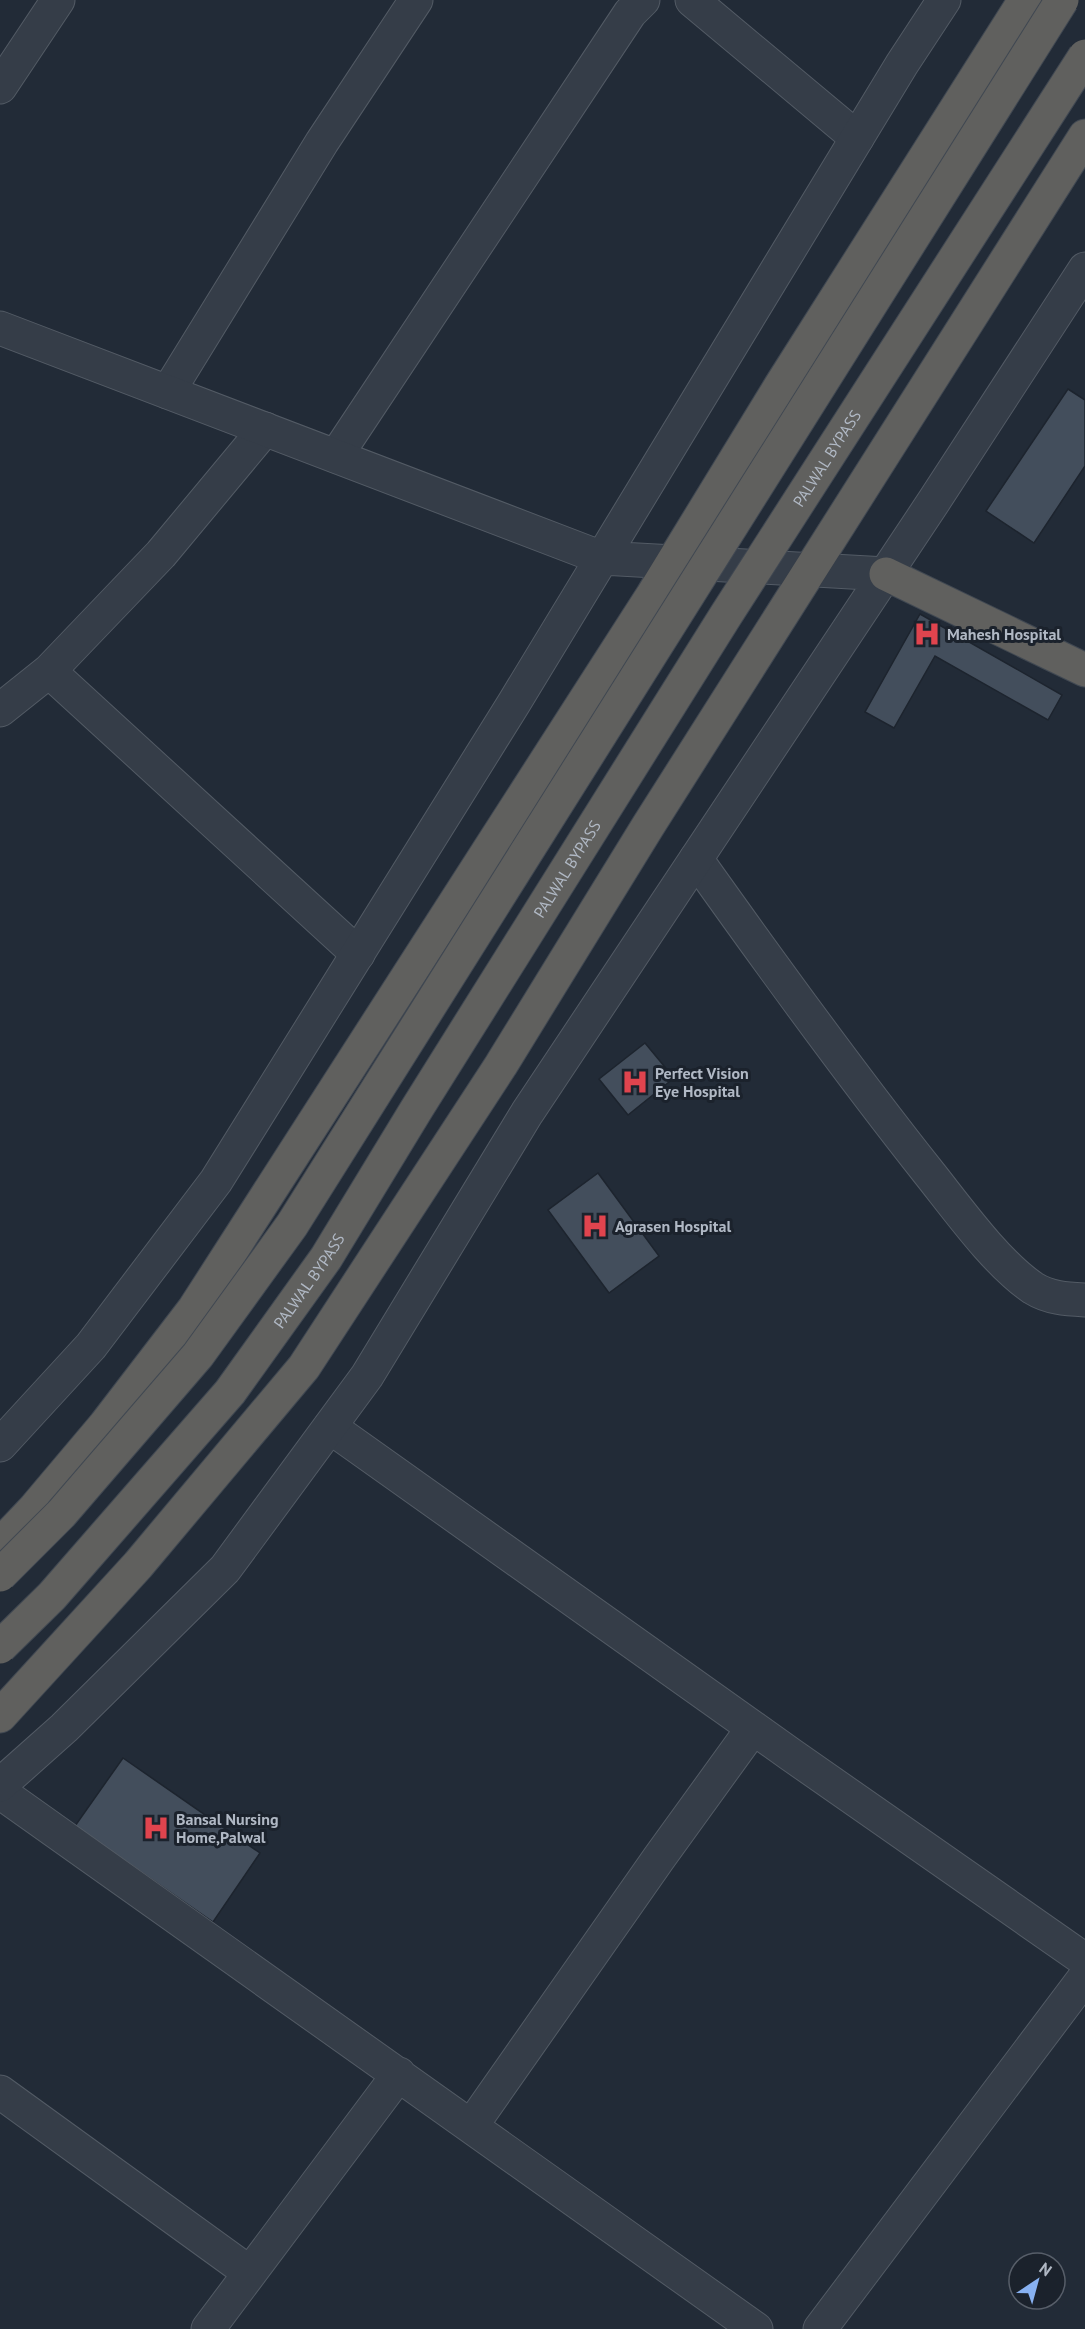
<svg xmlns="http://www.w3.org/2000/svg" width="1085" height="2329" viewBox="0 0 1085 2329" font-family="'PT Sans',sans-serif">
<style>
.building{fill:#434e5c;stroke:#1d242e;stroke-width:1.5}
.lines{fill:none;stroke-linecap:round;stroke-linejoin:round}
.minor-casing{stroke:#535b65;stroke-width:35}
.tertiary-casing{stroke:#535b65;stroke-width:35}
.trunk-casing{stroke:#404852;stroke-width:35}
.minor{stroke:#353d48;stroke-width:33}
.tertiary{stroke:#353d48;stroke-width:33}
.trunk{stroke:#60605e;stroke-width:33}
.trunk-bridge-casing{stroke:#404852;stroke-width:35;stroke-linecap:butt}
.trunk-bridge{stroke:#60605e;stroke-width:33}
.labels{text-anchor:middle;dominant-baseline:central;stroke-width:6;stroke-linejoin:round;paint-order:stroke}
.street-label{font-size:16px;fill:#b0b8c4;stroke:#1b222c}
.poi-label{font-size:16px;font-weight:bold;fill:#b0b8c4;stroke:#1b222c;text-anchor:start}
</style>
<rect width="100%" height="100%" fill="#222b37"/>
<!-- building -->
<path class="building" d="M1068,389L1085,400V466L1034,543L986,511Z
M920,614L1062,695L1048,720L935,656L894,728L865,712Z
M645,1043L674,1078L628,1115L599,1079Z
M598,1173L659,1256L609,1293L548,1210Z
M123,1758L260,1853L213,1922L75,1826Z"/>
<g class="lines">
<defs>
<path id="minor" d="M692,0L857,138
M0,87L58,0
M168,392L322,142L416,0
M336,456L630,13L643,0
M49,671L358,954
M0,710L49,671L161,554L265,429
M696,859C772,966 848,1071 929,1173C957,1208 996,1263 1033,1288C1049,1298 1066,1299 1085,1300
M330,1427L790,1754L1085,1960
M0,1792L756,2329
M0,2092L250,2273
M472,2125L659,1858L753,1728
M208,2329L399,2074
M820,2329L1085,1977"/>
<path id="tertiary" d="M0,328L602,558L886,574
M0,1445L91,1346L216,1181L514,703L902,64L944,0
M0,1785L64,1728L225,1569L367,1376L527,1113L934,501L1085,269"/>
<path id="trunk" d="M886,574L1085,670
M0,1545L35,1508L105,1425L194,1309L652,596L781,385L1025,0
M0,1716L138,1565L304,1367L501,1065L648,826L1085,136"/>
</defs>
<!-- minor casing -->
<use href="#minor" class="minor-casing"/>
<!-- tertiary casing -->
<use href="#tertiary" class="tertiary-casing"/>
<!-- trunk casing -->
<use href="#trunk" class="trunk-casing"/>
<!-- minor -->
<use href="#minor" class="minor"/>
<!-- tertiary -->
<use href="#tertiary" class="tertiary"/>
<!-- trunk -->
<use href="#trunk" class="trunk"/>
<defs>
<g id="trunk-bridge">
<path d="M0,1575L61,1514L198,1355L292,1225L1062,0"/>
<path id="s1" d="M0,1647L52,1596L230,1392L326,1258L416,1110L726,615L1085,56"/>
</g>
</defs>
<!-- trunk-bridge casing -->
<use href="#trunk-bridge" class="trunk-bridge-casing"/>
<!-- trunk-bridge -->
<use href="#trunk-bridge" class="trunk-bridge"/>
</g>
<!-- icons -->
<defs>
<symbol id="hospital-bare" viewBox="-9 -9 18 18"><path d="M-5-5h3v3.5h4V-5h3V5h-3V1.5h-4V5h-3Z" fill="#e0444e" stroke="#1b222c" stroke-width="2.5" paint-order="stroke"/></symbol>
</defs>
<g fill-rule="evenodd">
<use href="#hospital-bare" x="908" y="615" width="38" height="38"/>
<use href="#hospital-bare" x="616" y="1063" width="38" height="38"/>
<use href="#hospital-bare" x="576" y="1207" width="38" height="38"/>
<use href="#hospital-bare" x="137" y="1809" width="38" height="38"/>
</g>
<g class="labels">
<!-- street labels -->
<g class="street-label">
<text stroke="none"><textPath href="#s1" startOffset="1452">PALWAL BYPASS</textPath></text>
<text stroke="none"><textPath href="#s1" startOffset="966">PALWAL BYPASS</textPath></text>
<text stroke="none"><textPath href="#s1" startOffset="480">PALWAL BYPASS</textPath></text>
</g>
<!-- poi labels -->
<g class="poi-label">
<text x="947" y="634">Mahesh Hospital</text>
<text x="655" y="1073">Perfect Vision<tspan x="655" dy="18">Eye Hospital</tspan></text>
<text x="615" y="1226">Agrasen Hospital</text>
<text x="176" y="1819">Bansal Nursing<tspan x="176" dy="18">Home,Palwal</tspan></text>
</g>
</g>
<!-- north arrow -->
<g transform="translate(1037 2281) rotate(36)"><circle r="28" fill="#1b222c" stroke="#575e69" stroke-width="1.5"/>
<path d="M0-4.5L10 22L0 15L-10 22Z" fill="#88b1f1"/>
<text y="-9" font-size="16" font-weight="bold" text-anchor="middle" fill="#b0b8c4">N</text>
</g>
</svg>
